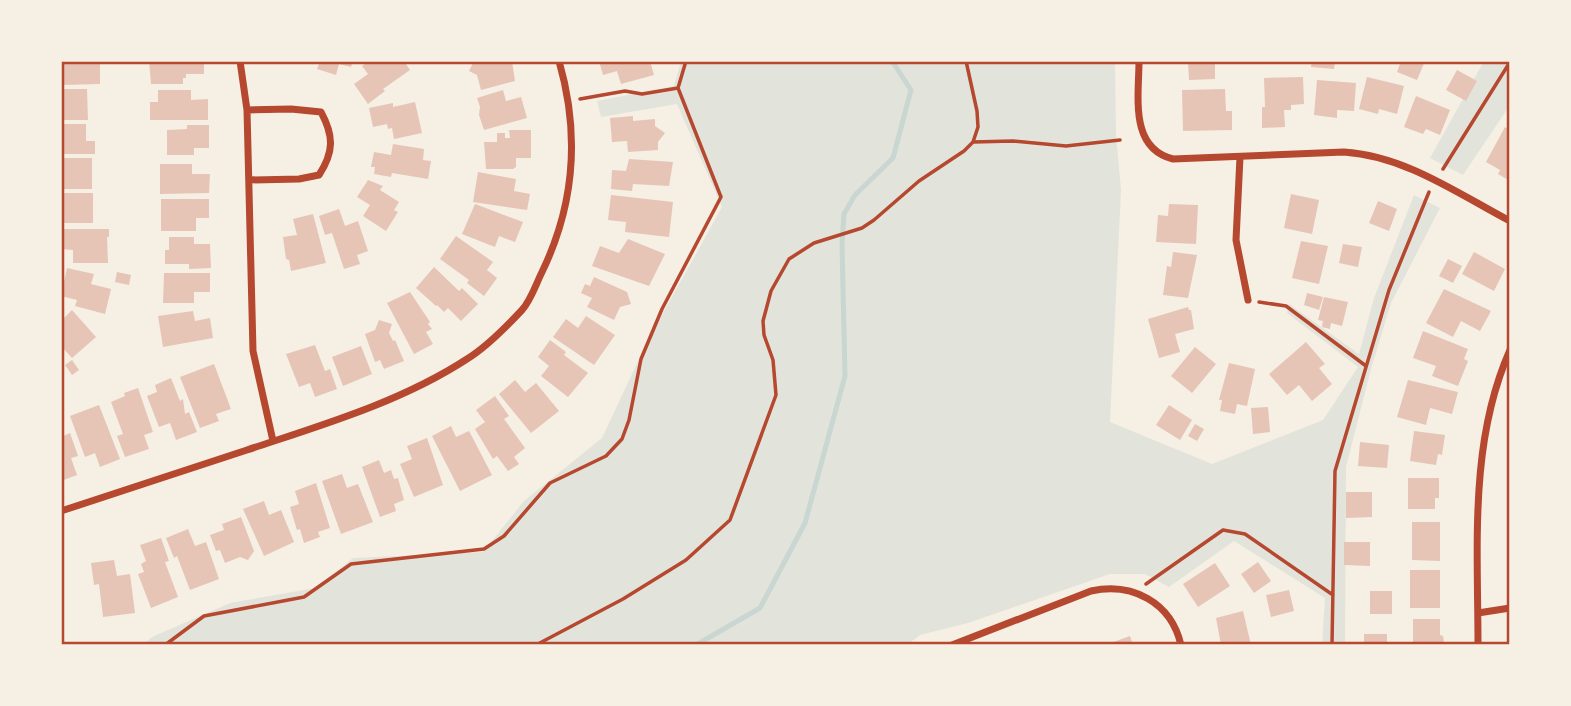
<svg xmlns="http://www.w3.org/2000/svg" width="1571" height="706" viewBox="0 0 1571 706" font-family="'Exo 2',sans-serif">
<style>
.green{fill:#e2e4dc}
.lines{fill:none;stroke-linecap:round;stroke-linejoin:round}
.stream{stroke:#c9d6d2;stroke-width:5}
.building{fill:#e6c5b7}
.path{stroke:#b5482f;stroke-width:3.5}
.minor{stroke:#b5482f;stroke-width:7}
.neatline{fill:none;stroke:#b5482f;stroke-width:2.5}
</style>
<rect width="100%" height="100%" fill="#f6efe4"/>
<!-- green -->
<path class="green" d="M681,61H1115L1116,135L1121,190L1110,422L1212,464L1323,420L1358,367L1287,313L1289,304L1359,354L1374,298L1414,195L1440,208L1391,303L1371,369L1346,467L1345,645H1322L1325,598L1234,541L1169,587L1145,574H1110L968,623L920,635L907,645H143L152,637L230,603L315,588L353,558L483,552L524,501L602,438L648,340L722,207L677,104L601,117L597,101L674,86Z
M1484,61H1510V105L1463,175L1430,158Z"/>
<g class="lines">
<!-- stream -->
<path class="stream" d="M696,645L760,608L805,523L845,376L842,244L844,214L855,195L893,158L911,90L892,61"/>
</g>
<!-- building -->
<path class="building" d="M149,61H204V74H186V78H183V84H151Z
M320,61H353L351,67L339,64L336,75L317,69Z
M369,61H404L410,70L383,89L385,91L368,104L354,84L368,74L362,66Z
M474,61H512L515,81L481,90L477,75L469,71Z
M599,61H650L654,75L621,84L617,71L603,75Z
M1188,61H1215V79L1189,80Z
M1312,61H1335L1334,69L1311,67Z
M1401,61H1425L1417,80L1397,72Z
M61,62H100V84L61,85Z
M1457,70L1477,81L1466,101L1446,90Z
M1303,77L1304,104L1291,105V110H1284L1285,127L1262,128V107H1265L1264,78Z
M1367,77L1404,86L1397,114L1379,109L1378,114L1359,109Z
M1317,80L1356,83L1354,111L1337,110V118L1314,115Z
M61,89H87L88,120H61Z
M1225,89L1226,111H1232V130L1183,131L1182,90Z
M158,90H191V100L208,99V120H150V102H158Z
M503,90L506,101L521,97L527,118L484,130L479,115L480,107L477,98Z
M1416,96L1450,110L1440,135L1426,129L1423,134L1404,127Z
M415,102L422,133L394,139L392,128L388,129L387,124L373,127L369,108L393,103V107Z
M633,116V121L655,119V126L665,133L658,142V150L628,152L627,141L612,142L610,118Z
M61,124H86V141H95V154H61Z
M187,125H209V148H194V155H167V130L187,129Z
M1505,127L1510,130V181L1498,174L1500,170L1486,162Z
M509,130H531V158H516V167L513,169H486L484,142H497V133H505V138H510Z
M393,144L424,149L423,160L431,161L428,179L392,173L391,177L374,174L375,167H371L374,152L391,155Z
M61,158H92V189H61Z
M629,159L673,162L669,186L633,184L632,191L611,189L612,170L626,171Z
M160,164H192V174H210L209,193L160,194Z
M478,172L516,179L514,191L530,194L527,210L473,202Z
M368,180L383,186L380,190L399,202L394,210L398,212L386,231L363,216L370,205L357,197Z
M61,193H93V223H61Z
M1291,194L1319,200L1312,234L1284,228Z
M611,195L673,202L669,237L625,232L626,222L608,220Z
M161,199H209V218H196V231H161Z
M1378,201L1397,209L1389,231L1369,223Z
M475,204L523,222L515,242L499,236L495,247L462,234Z
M1169,204L1198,205L1196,244L1156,242L1158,215L1168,216Z
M339,209L345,226L358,221L368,251L357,255L360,264L344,269L332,233L325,235L319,216Z
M313,214L326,263L291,271L289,260L286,259L283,237L297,235L293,219Z
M61,229H109V237H107L108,263H73V250L61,249Z
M456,236L493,262L487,270L497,278L484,296L467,283L469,280L440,259Z
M169,237H194V244H210L211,268L189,269V264H165V250H169Z
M628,239L665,254L649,286L592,266L600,246L619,253Z
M1301,241L1328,246L1319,284L1292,278Z
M1343,244L1362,247L1358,267L1339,263Z
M1173,252L1197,255L1188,298L1163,295L1167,266L1171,267Z
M1474,252L1505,269L1494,291L1462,274Z
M1448,259L1462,266L1453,283L1439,276Z
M434,267L459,291L462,288L478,304L461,321L448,308L444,312L437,305L436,306L416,288Z
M67,268L94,274L91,284L111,289L105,314L75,306L77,300L61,296Z
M117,272L131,275L129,285L115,282Z
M164,273H210V292H194V303H163Z
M594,277L627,292L631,304L620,307L614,320L587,307L592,298L581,293L585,284L590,286Z
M1444,289L1491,311L1480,331L1461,321L1453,337L1426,323Z
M410,292L430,322L428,324L432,329L426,332L433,344L414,354L387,303Z
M1307,293L1323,297L1319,310L1304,305Z
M1324,297L1348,302L1342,326L1331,323L1330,329L1322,327L1323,321L1318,320Z
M1188,307L1189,310H1191L1194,329L1175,334L1180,352L1159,358L1148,319Z
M72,310L96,337L72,358L61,346V317L63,319Z
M193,311L195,321L210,318L213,338L163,347L158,316Z
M586,316L615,335L594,365L553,337L566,319L578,328Z
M379,320L392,324L389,333L393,341L395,340L404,361L384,369L380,360L375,362L365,334L375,330Z
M1423,331L1468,349L1464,359L1468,361L1458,386L1432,376L1436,366L1413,358Z
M550,340L566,352L564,355L588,373L568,397L541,376L549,366L538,357Z
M1306,342L1325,364L1319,368L1332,384L1312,401L1299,385L1287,395L1269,374Z
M315,345L325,371L330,369L337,389L315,397L310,383L299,387L286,354Z
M361,346L372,374L343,386L332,357Z
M1195,347L1216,364L1192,393L1171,376Z
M72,360L79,370L72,375L65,365Z
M1229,363L1255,369L1247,406L1237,404L1235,414L1220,411L1222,400H1219Z
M214,364L231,409L216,414L219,421L200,428L180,377Z
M171,378L180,401L183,399L185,414L189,412L197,432L176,440L170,423L159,427L147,396L157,392L155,385Z
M515,380L525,392L536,383L559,411L531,433L499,394Z
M1408,380L1458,392L1452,414L1430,408L1426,425L1397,417Z
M138,388L153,432L144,435L149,449L125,457L117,436L123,434L111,402L125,396L124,393Z
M495,396L509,416L504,419L525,448L514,457L519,464L508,471L497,456L493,459L475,429L485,422L476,410Z
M99,405L120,459L100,467L95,453L85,457L70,416Z
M1169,405L1192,420L1180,440L1156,425Z
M1268,407L1270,432L1253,434L1251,408Z
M1195,424L1204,429L1197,441L1188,436Z
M451,426L456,437L469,431L492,475L460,491L432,436Z
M1414,431L1445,435L1442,455L1438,454L1436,465L1410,461Z
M70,433L78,456L71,458L77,475L61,481V437Z
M427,438L443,485L414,497L400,464L412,459L407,446Z
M1360,442L1389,445L1387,468L1358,466Z
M379,460L384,473L391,470L394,479L398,478L404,500L394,504L396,511L380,517L362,467Z
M342,474L347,488L358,484L373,522L341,534L322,481Z
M1408,478H1439V498H1435V509H1408Z
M316,483L330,528L318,532L320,537L304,543L300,529L297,530L290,507L299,504L295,491Z
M1346,492H1372V517L1346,518Z
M264,501L269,515L281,510L294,542L264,556L243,509Z
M241,517L254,551L248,560L240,557L225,563L220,550L216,551L210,535L224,530L222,524Z
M1412,522H1440V561L1412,560Z
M188,529L195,546L206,542L219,579L190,590L177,556L174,558L166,538Z
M161,538L169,561L165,562L178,597L151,608L138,574L144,572L141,564L146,561L140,545Z
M1344,542H1370V566L1344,565Z
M114,560L117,576L130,574L135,613L103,617L99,584L94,585L91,563Z
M1258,562L1271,581L1254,593L1241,574Z
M1215,563L1230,586L1198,607L1183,584Z
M1410,570H1440V608H1410Z
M1289,590L1294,611L1271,617L1266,595Z
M1370,591H1392V614H1370Z
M1243,611L1251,645H1221L1216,618Z
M1413,619H1440V635L1443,636L1444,643L1413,645Z
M1364,634H1387V645H1364Z
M1130,636L1133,645H1108V644Z"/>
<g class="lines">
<!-- path -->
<path class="path" d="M580,99L625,91L642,94L678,88
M973,142L1013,141L1066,146L1120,140
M1443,169L1510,62
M1259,302L1286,306L1366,366
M1146,584L1223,530L1245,534L1333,595
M165,645L204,616L304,597L351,564L484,549L504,536L550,483L606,456L622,439L629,420L641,359L662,309L721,197L678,88L686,61
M536,645L623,599L686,560L730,520L776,395L773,360L764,335L763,321L771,291L789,259L814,243L862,228L874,220L919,181L964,151L973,142L978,127L977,111L966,61
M1332,645L1335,471L1389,290L1429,192"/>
<!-- minor -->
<path class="minor" d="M240,61L247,110L253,351L273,441
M1139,61C1139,96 1129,148 1173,159L1344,152C1405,156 1457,193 1510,221
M247,110L291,109L321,112C334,136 334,152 319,175L299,179L249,180
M1240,157L1236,240L1248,300
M61,511C123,491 185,470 247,450C322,425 401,402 467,359C485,348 508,325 522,310C531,300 536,284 542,272C575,204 580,134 559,61
M1478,613L1510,608
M952,645L1091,591C1132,582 1171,602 1181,645
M1478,645C1478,546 1469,442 1510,350"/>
</g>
<!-- border -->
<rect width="1571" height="706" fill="none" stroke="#f6efe4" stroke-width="126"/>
<rect x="63" y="63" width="1445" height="580" class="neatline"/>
</svg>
